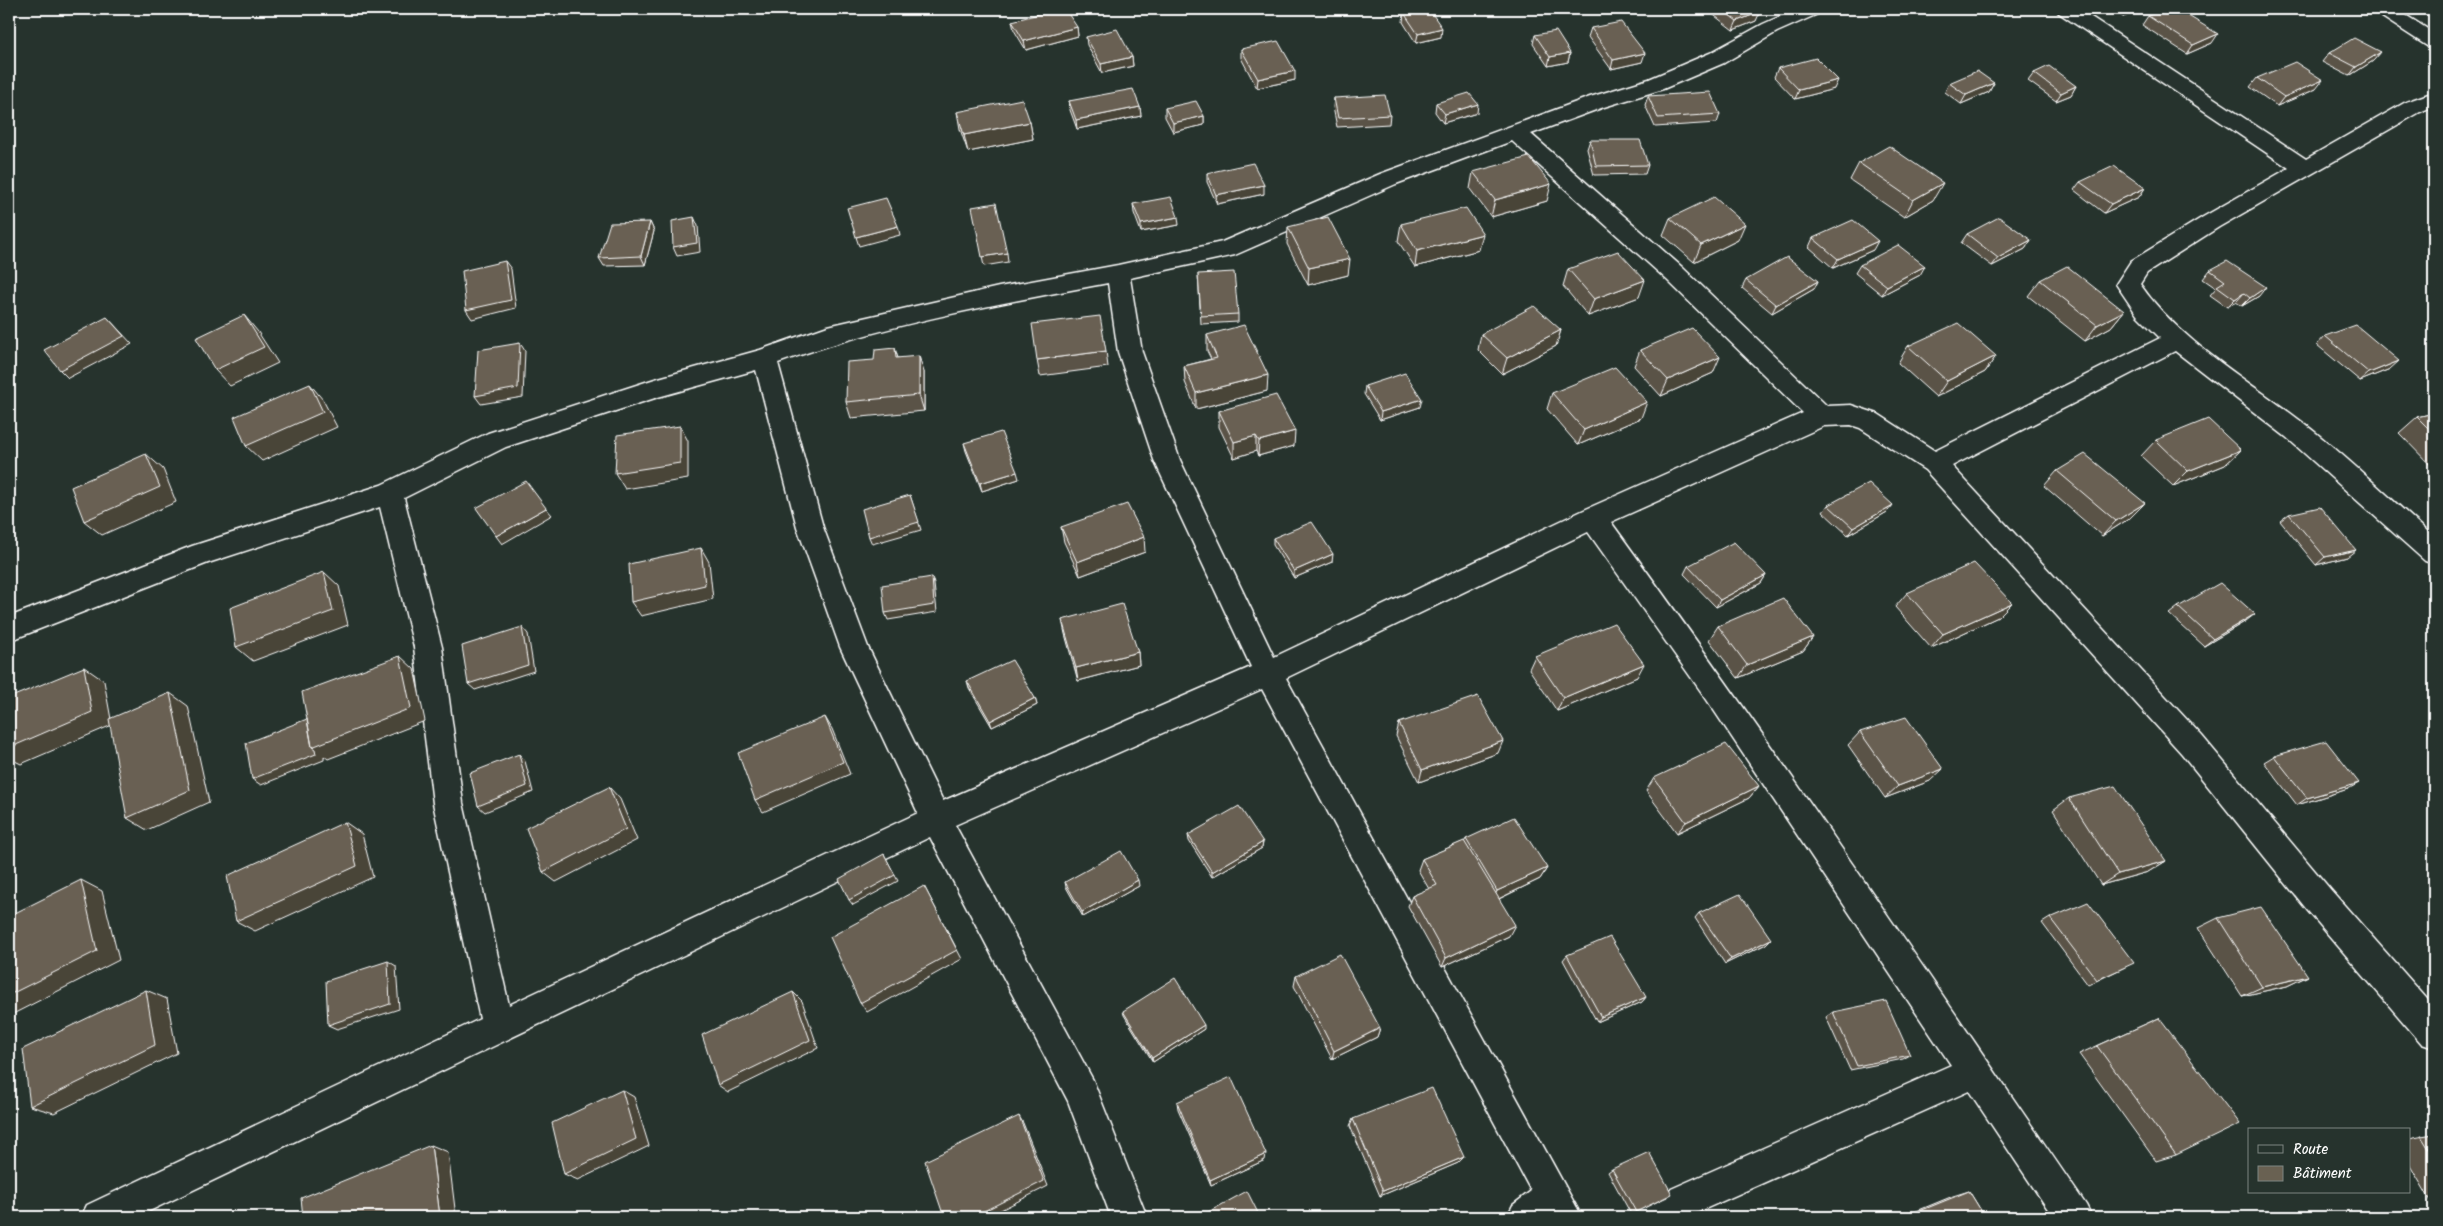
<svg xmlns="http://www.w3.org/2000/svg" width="2443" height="1226" viewBox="0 0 2443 1226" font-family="Kalam,sans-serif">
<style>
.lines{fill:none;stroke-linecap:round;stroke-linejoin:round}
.street-casing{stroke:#fff;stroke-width:3}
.street{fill:#26332d;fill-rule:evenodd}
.wall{fill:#5a5347;stroke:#fff}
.shaded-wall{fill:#4a4439;stroke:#fff}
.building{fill:#696152;stroke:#fff}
</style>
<rect width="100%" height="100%" fill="#26332d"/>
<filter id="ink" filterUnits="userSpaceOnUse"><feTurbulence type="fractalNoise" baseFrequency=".02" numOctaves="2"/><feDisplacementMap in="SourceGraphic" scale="10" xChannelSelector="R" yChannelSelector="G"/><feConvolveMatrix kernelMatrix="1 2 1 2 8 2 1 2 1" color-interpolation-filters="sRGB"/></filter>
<g filter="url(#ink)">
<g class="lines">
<defs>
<path id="street" d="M1797,9H1823L1820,13L1777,32L1724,63L1663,89L1604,107L1531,134L1683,268L1827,406L1851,405L1878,414L1935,451L2160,338L2137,315L2116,284L2131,261L2203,217L2289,168L2059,13L2056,9H2079L2306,159L2406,102L2434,92V106L2420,112L2219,227L2147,273L2140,284C2179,341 2248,380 2302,422C2348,457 2390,499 2434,537V564L2425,561L2286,437L2175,351L1952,466L2202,736L2330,889L2434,1007V1048L2422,1044L2308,911L2182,754L1925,470L1860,428L1851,425L1824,426L1611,522C1774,746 1929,976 2086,1205L2092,1217H2053L1969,1091L1687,1217H1629L1635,1205L1951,1065L1707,700L1588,532L1286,678L1582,1217H1507L1513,1205L1531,1191L1262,689L955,825L1093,1080L1147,1217H1111L1068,1101L930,837L137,1217H81L87,1205L480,1019L433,803L414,647L380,507L208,563L9,641V617L192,546L381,485L488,433L655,379L760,350L828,326L999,287L1118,265L1222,242L1380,174L1590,97L1649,79L1710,53L1763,24ZM1512,141L1667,280L1803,413L1584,510L1274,657L1180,460L1142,352L1130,278L1235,255L1396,184ZM1108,283L1118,352L1154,460L1251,667L943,801L868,647L823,527L778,363C884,324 997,304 1108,283ZM756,370L797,527L840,647L918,813L509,1005L463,803L442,647L404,498L506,447L658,397Z
M2373,9H2396L2434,33V48L2427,46L2376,13Z"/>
</defs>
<!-- street casing -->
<use href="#street" class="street-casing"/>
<!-- street -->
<use href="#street" class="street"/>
</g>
<!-- wall -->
<path class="wall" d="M1706,9H1756V21L1733,30Z
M2111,9H2144L2123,17Z
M2427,9H2434V13Z
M1404,13L1441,37L1416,43L1403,22Z
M2148,16L2212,43L2187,54L2142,25Z
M1012,21L1077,27L1078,36L1026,50L1014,30Z
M1591,28L1642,62L1611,69L1588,37Z
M1535,35L1570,53L1568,62L1548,66L1533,44Z
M1086,37L1132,57L1133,66L1102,73L1087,45Z
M1241,49L1295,80L1257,88L1241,58Z
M2381,52L2373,61L2349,76L2322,62L2329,53Z
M1778,68L1834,89L1795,99L1774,77Z
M2034,73L2076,86L2071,95L2056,101L2028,81Z
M2257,78L2316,89L2277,106L2250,87Z
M1949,83H1994L1989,92L1961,104L1945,92Z
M1648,96L1720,114L1717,123L1655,127L1645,105Z
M1334,98L1390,115L1389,124L1337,127L1333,107Z
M1069,101L1140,107L1141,116L1077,129L1070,110Z
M1436,103L1477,113L1443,123L1435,112Z
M1165,108L1204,116V125L1173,132L1165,117Z
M957,112L1030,122L1033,139L968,152L960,129Z
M1590,140L1648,165L1645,174L1594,175L1587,149Z
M1859,163L1933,200L1904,217L1850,180Z
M1473,172L1547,201L1491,217L1470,189Z
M1207,173L1264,194L1217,204L1207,182Z
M2080,182L2145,188L2139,197L2104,213L2074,190Z
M1133,204L1179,225L1141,232L1134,213Z
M1670,218L1738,240L1694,262L1663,235Z
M650,222L654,231L645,265L604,266L599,258Z
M1401,224L1479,250L1415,267L1398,241Z
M1288,227L1348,275L1308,285L1287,244Z
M1967,234L2031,240L2025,249L1992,266L1961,243Z
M1813,238L1873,250L1833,268L1809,247Z
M1860,265L1920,275L1882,295L1855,273Z
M1568,269L1639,297L1588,316L1563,286Z
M2210,270L2259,296L2242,306L2236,302L2227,307L2210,295L2216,288L2203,279Z
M1198,274L1238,314V322L1201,324Z
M1746,280L1818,281L1814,289L1772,313L1742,288Z
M2040,280L2124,311L2111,327L2085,341L2028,296Z
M1561,330L1556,346L1502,374L1478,350L1481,334Z
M1207,335L1267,391L1196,409L1185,382L1184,366L1211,359L1207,351Z
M2325,336L2390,369L2360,381L2317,345Z
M1908,346L1996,356L1985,372L1936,397L1898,363Z
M895,348L898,358L924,372V411L851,418L846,402L874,360Z
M1640,350L1713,373L1661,396L1634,366Z
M1106,351L1108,367L1040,376L1037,360Z
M1365,386L1420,407L1380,420L1364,394Z
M1552,393L1641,418L1578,445L1547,409Z
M1219,411L1294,446L1258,456L1256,451L1234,458L1219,427Z
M2434,413V469L2399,433L2417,417Z
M2156,440L2241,450L2225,465L2173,486L2141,456Z
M964,443L1019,479L982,491L966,451Z
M2057,471L2145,503L2130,518L2102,536L2044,486Z
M1828,505H1893L1887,512L1848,535L1823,512Z
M2289,514L2347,557L2316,565L2280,521Z
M1061,527L1145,552L1080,576L1064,542Z
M1273,538L1332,562L1294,578L1273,545Z
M1688,566L1766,575L1761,583L1716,607L1684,574Z
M1907,593L2012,603L1998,617L1931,648L1895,607Z
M2178,607L2246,621L2204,646L2169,614Z
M1062,620L1138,652L1139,665L1078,681L1065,634Z
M1718,626L1813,637L1803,651L1738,678L1709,640Z
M1535,656L1637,677L1557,711L1529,669Z
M967,681L1035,698L1037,705L992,727L969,688Z
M1399,723L1498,753L1419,782L1396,736Z
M1860,732L1930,781L1885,798L1848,745Z
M2274,756L2348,789L2297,805L2264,762Z
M1654,778L1759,786L1749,798L1677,833L1646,791Z
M2069,798L2166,861L2148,872L2101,885L2053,810Z
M1188,835L1263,842L1262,848L1212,877L1189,841Z
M1466,839L1547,868L1540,879L1499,899L1509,936L1442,967L1408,906L1412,896L1429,889L1418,870L1422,859L1465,841Z
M1065,882L1139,886L1083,917L1066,887Z
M1699,913L1771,939L1766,944L1725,964L1695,918Z
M2050,918L2125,967L2088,985L2042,923Z
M2218,918L2308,976L2287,986L2242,996L2198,928Z
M1567,955L1646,997L1642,1002L1597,1022L1563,960Z
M1296,976L1380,1028L1377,1037L1332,1059L1294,986Z
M1123,1011L1204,1029L1153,1062L1124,1015Z
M1833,1012L1910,1055L1903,1059L1850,1070L1826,1017Z
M2159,1018L2176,1155L2156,1161L2079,1054Z
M1177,1102L1265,1160L1211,1185L1178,1109Z
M1353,1119L1464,1157L1458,1163L1380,1196L1350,1126Z
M2434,1134V1206L2409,1164V1139Z
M1612,1169L1667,1197L1631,1214L1608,1172Z
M1969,1191L1985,1217H1902L1953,1196Z"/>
<!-- shaded-wall -->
<path class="shaded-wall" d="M2128,9H2144L2123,17Z
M1760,12L1756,21L1733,30L1737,21Z
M1077,27L1078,36L1026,50L1024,41Z
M1442,28L1441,37L1416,43L1418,34Z
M2218,34L2212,43L2187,54L2193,45Z
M2381,52L2373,61L2349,76L2356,67Z
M1570,53L1568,62L1548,66L1550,57Z
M1645,53L1642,62L1611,69L1613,60Z
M1132,57L1133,66L1102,73L1101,64Z
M1295,71V80L1257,88L1258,79Z
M1838,80L1834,89L1795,99L1799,90Z
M2323,80L2316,89L2277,106L2284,97Z
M1994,83L1989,92L1961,104L1966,95Z
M2076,86L2071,95L2056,101L2061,93Z
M1478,104L1477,113L1443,123L1445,114Z
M1140,107L1141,116L1077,129L1076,120Z
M1204,116V125L1173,132V123Z
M1030,122L1033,139L968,152L964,135Z
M1943,183L1933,200L1904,217L1913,200Z
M1551,184L1547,201L1491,217L1495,200Z
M1264,185V194L1217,204L1216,195Z
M2145,188L2139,197L2104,213L2111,204Z
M694,217L698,226L700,252L677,256L673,247Z
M1178,217L1179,225L1141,232V224Z
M650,222L654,231L645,265L641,256Z
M1745,224L1738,240L1694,262L1701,245Z
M898,226L900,235L859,246L856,237Z
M1483,234L1479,250L1415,267L1417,251Z
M2031,240L2025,249L1992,266L1998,258Z
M1878,241L1873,250L1833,268L1838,259Z
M1007,253L1008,262L984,266L982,257Z
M1350,259L1348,275L1308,285L1309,268Z
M505,261L511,269L516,308L472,319L466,310Z
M1925,266L1920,275L1882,295L1887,286Z
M1645,280L1639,297L1588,316L1594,299Z
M1818,281L1814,289L1772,313L1776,305Z
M2266,287L2259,296L2242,306L2250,298Z
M2244,293L2236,302L2227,307L2235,299Z
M2124,311L2111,327L2085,341L2097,325Z
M244,315L258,332L278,363L230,386L215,370Z
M107,317L132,344L68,378L60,370Z
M1561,330L1556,346L1502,374L1507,358Z
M520,343L525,351L523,397L481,404L475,396Z
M919,356L924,372V411L919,395Z
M1996,356L1985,372L1936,397L1947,381Z
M1720,357L1713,373L1661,396L1668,380Z
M2399,361L2390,369L2360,381L2369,373Z
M1268,375L1267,391L1196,409V393Z
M310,384L323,400L337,427L262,461L246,446Z
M1422,399L1420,407L1380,420L1381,412Z
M1647,402L1641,418L1578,445L1584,430Z
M680,426L688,441V479L625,489L615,473Z
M1295,431L1294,446L1258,456L1259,441Z
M1256,436V451L1234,458V442Z
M2241,450L2225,465L2173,486L2188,471Z
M146,454L163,469L176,502L102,535L84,521Z
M1017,472L1019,479L982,491L980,483Z
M910,495L921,530L872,544L869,537Z
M2145,503L2130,518L2102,536L2116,521Z
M1893,505L1887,512L1848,535L1853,528Z
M546,508L552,515L502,544L496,536Z
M1144,537L1145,552L1080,576L1077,562Z
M701,548L709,562L713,599L641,616L631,602Z
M2356,550L2347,557L2316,565L2325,557Z
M1333,554L1332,562L1294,578V571Z
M324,572L339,586L348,625L253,661L236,647Z
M1766,575L1761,583L1716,607L1720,600Z
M932,577L934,584L937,612L888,620L885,613Z
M2012,603L1998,617L1931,648L1943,634Z
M2255,614L2246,621L2204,646L2213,639Z
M522,627L528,634L534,671L475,690L468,684Z
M1813,637L1803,651L1738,678L1747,665Z
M1138,652L1139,665L1078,681L1076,668Z
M400,656L414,669L425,721L328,759L324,756V760L261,785L252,779L312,747Z
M1644,664L1637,677L1557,711L1563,698Z
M84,667L104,681L112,725L21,764L9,758V748Z
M170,693L188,706L209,802L147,830L127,818Z
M1035,698L1037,705L992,727L990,721Z
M825,717L832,729L850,774L763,812L755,800Z
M1503,741L1498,753L1419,782L1422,770Z
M519,754L525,761L533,792L485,812L478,806Z
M1943,769L1930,781L1885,798L1898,786Z
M2359,783L2348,789L2297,805L2307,798Z
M1759,786L1749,798L1677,833L1686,822Z
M609,787L620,799L637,840L556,882L543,872Z
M345,822L362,834L373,877L255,931L236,921Z
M1263,842L1262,848L1212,877V872Z
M884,854L898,881L853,905L849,900Z
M2166,861L2148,872L2101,885L2118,874Z
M1547,868L1540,879L1492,902L1497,891Z
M81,880L102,891L119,960L9,1016V995Z
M1138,880L1139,886L1083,917L1082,912Z
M924,886L962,959L867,1012L860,1003Z
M1515,925L1509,936L1442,967L1446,958Z
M1771,939L1766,944L1725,964L1731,959Z
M388,961L396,966L399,1009L337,1029L328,1025Z
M2308,976L2287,986L2242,996L2262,987Z
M146,990L167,999L177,1053L54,1113L30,1106Z
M793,992L802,1001L818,1048L728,1092L718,1085Z
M1646,997L1642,1002L1597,1022L1601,1017Z
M1204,1025V1029L1153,1062L1152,1058Z
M1380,1028L1377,1037L1332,1059L1334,1051Z
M622,1090L634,1097L649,1146L578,1180L564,1174Z
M1019,1116L1023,1123L1048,1186L987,1217H972Z
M431,1145L448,1152L456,1217H440Z
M1266,1154L1265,1160L1211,1185L1210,1180Z
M1464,1157L1458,1163L1380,1196L1383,1191Z
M862,1213L869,1217H863Z"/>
<!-- building -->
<path class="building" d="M1058,9H1065L1077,27L1024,41L1012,21Z
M1426,9H1429L1442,28L1418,34L1404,13Z
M1721,9H1756L1760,12L1737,21Z
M2164,9H2177L2218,34L2193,45L2148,16Z
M1621,22L1645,53L1613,60L1591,28Z
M1117,29L1132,57L1101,64L1086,37Z
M1556,31L1570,53L1550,57L1535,35Z
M2354,38L2381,52L2356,67L2329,53Z
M1278,41L1295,71L1258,79L1241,49Z
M1816,58L1838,80L1799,90L1778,68Z
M2295,62L2323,80L2284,97L2257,78Z
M2049,66L2076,86L2061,93L2034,73Z
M1977,71L1994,83L1966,95L1949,83Z
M1133,89L1140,107L1076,120L1069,101Z
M1710,92L1720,114L1658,118L1648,96Z
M1469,93L1478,104L1445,114L1436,103Z
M1385,95L1390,115L1338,118L1334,98Z
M1022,99L1030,122L964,135L957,112Z
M1196,101L1204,116L1173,123L1165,108Z
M1590,140H1640L1648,165L1596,166Z
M1889,146L1943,183L1913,200L1859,163Z
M1529,157L1551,184L1495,200L1473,172Z
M1253,163L1264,185L1216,195L1207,173Z
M2114,166L2145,188L2111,204L2080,182Z
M1171,197L1178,217L1141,224L1133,204Z
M1714,197L1745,224L1701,245L1670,218Z
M886,198L898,226L856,237L847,208Z
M996,203L1007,253L982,257L972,207Z
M1466,208L1483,234L1417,251L1401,224Z
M694,217L697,243L673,247L672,221Z
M1328,217L1350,259L1309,268L1288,227Z
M1999,217L2031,240L1998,258L1967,234Z
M1853,220L1878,241L1838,259L1813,238Z
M650,222L641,256L599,258L610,223Z
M1898,245L1925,266L1887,286L1860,265Z
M1618,251L1645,280L1594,299L1568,269Z
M1787,257L1818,281L1776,305L1746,280Z
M505,261L511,300L466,310L462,271Z
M2227,261L2266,287L2250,298L2244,293L2235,299L2217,286L2225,281L2210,270Z
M2067,266L2124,311L2097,325L2040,280Z
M1234,272L1238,314L1201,316L1198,274Z
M1534,306L1561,330L1507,358L1481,334Z
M244,315L264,347L215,370L196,338Z
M1100,316L1106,351L1037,360L1032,324Z
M107,317L124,336L60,370L44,350Z
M1958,323L1996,356L1947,381L1908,346Z
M1244,325L1268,375L1196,393L1184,366L1217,358L1207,335Z
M2356,325L2399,361L2369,373L2325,336Z
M1692,328L1720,357L1668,380L1640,350Z
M520,343L518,388L475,396L478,350Z
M895,348L896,358L919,356V395L846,402L847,362L874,360L875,350Z
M1615,367L1647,402L1584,430L1552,393Z
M1405,373L1422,399L1381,412L1365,386Z
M310,384L323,412L246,446L234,417Z
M1276,395L1295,431L1259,441L1256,436L1234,442L1219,411Z
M2434,413V434L2417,417Z
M2208,419L2241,450L2188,471L2156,440Z
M680,426V463L615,473L617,435Z
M1001,432L1017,472L980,483L964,443Z
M146,454L160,487L84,521L71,487Z
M2085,454L2145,503L2116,521L2057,471Z
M526,481L546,508L496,536L476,508Z
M1869,483L1893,505L1853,528L1828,505Z
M910,495L919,522L869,537L862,509Z
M1127,504L1144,537L1077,562L1061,527Z
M2320,507L2356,550L2325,557L2289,514Z
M1312,522L1333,554L1294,571L1273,538Z
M1734,542L1766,575L1720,600L1688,566Z
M701,548L705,585L631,602L629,564Z
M1974,563L2012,603L1943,634L1907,593Z
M324,572L333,611L236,647L230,608Z
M932,577L934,605L885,613L882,585Z
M2220,583L2255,614L2213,639L2178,607Z
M1783,598L1813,637L1747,665L1718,626Z
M1122,604L1138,652L1076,668L1062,620Z
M1614,623L1644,664L1563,698L1535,656Z
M522,627L528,665L468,684L462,646Z
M400,656L411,708L312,747L302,692Z
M1012,660L1035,698L990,721L967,681Z
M84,667L92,712L9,748V698Z
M170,693L190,790L127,818L109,719Z
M1478,696L1503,741L1422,770L1399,723Z
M825,717L843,762L755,800L738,753Z
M1906,717L1943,769L1898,786L1860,732Z
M307,719L312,747L315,749L316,754L252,779L246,743Z
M2326,741L2359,783L2307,798L2274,756Z
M1726,744L1759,786L1686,822L1654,778Z
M519,754L527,786L478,806L470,773Z
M2115,786L2166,861L2118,874L2069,798Z
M609,787L626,829L543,872L526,828Z
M1239,806L1263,842L1212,872L1188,835Z
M1514,817L1547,868L1497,891L1466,839Z
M345,822L357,866L236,921L227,876Z
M1464,841L1515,925L1446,958L1412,896L1437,885L1422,859Z
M1121,851L1138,880L1082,912L1065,882Z
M884,854L895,875L849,900L839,879Z
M81,880L97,951L9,995V916Z
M924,886L957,950L860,1003L830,937Z
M1740,894L1771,939L1731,959L1699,913Z
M2088,902L2134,963L2097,980L2050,918Z
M2261,907L2308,976L2262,987L2218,918Z
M1610,937L1646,997L1601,1017L1567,955Z
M1340,954L1380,1028L1334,1051L1296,976Z
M388,961L390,1004L328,1025L326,981Z
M1175,978L1204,1025L1152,1058L1123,1011Z
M146,990L155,1045L30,1106L23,1049Z
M793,992L810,1040L718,1085L702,1035Z
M1886,1001L1910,1055L1857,1066L1833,1012Z
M2159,1018L2240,1124L2176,1155L2097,1046Z
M1231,1077L1266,1154L1210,1180L1177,1102Z
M1432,1088L1464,1157L1383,1191L1353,1119Z
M622,1090L636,1139L564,1174L552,1123Z
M1019,1116L1044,1181L972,1217H944L925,1161Z
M2434,1134V1157L2421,1136Z
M431,1145L440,1217H303L301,1198Z
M1649,1152L1672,1194L1636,1212L1612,1169Z
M1247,1191L1260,1217H1199Z
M1969,1191L1985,1217H1905Z
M862,1213L863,1217H851Z"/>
</g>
<!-- margin -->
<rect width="2443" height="1226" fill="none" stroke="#26332d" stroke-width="30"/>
<rect x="15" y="15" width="2413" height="1196" fill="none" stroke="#fff" stroke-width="2" filter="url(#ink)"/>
<!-- legend -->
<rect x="2248" y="1128" width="162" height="65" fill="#26332d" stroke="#7d8581"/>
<rect x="2258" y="1145" width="25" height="8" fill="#26332d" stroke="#7d8581"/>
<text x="2293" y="1154" font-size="15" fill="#ffffff">Route</text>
<rect x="2258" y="1166" width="25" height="15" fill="#696152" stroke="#7d8581"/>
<text x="2293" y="1178" font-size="15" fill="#ffffff">Bâtiment</text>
</svg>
